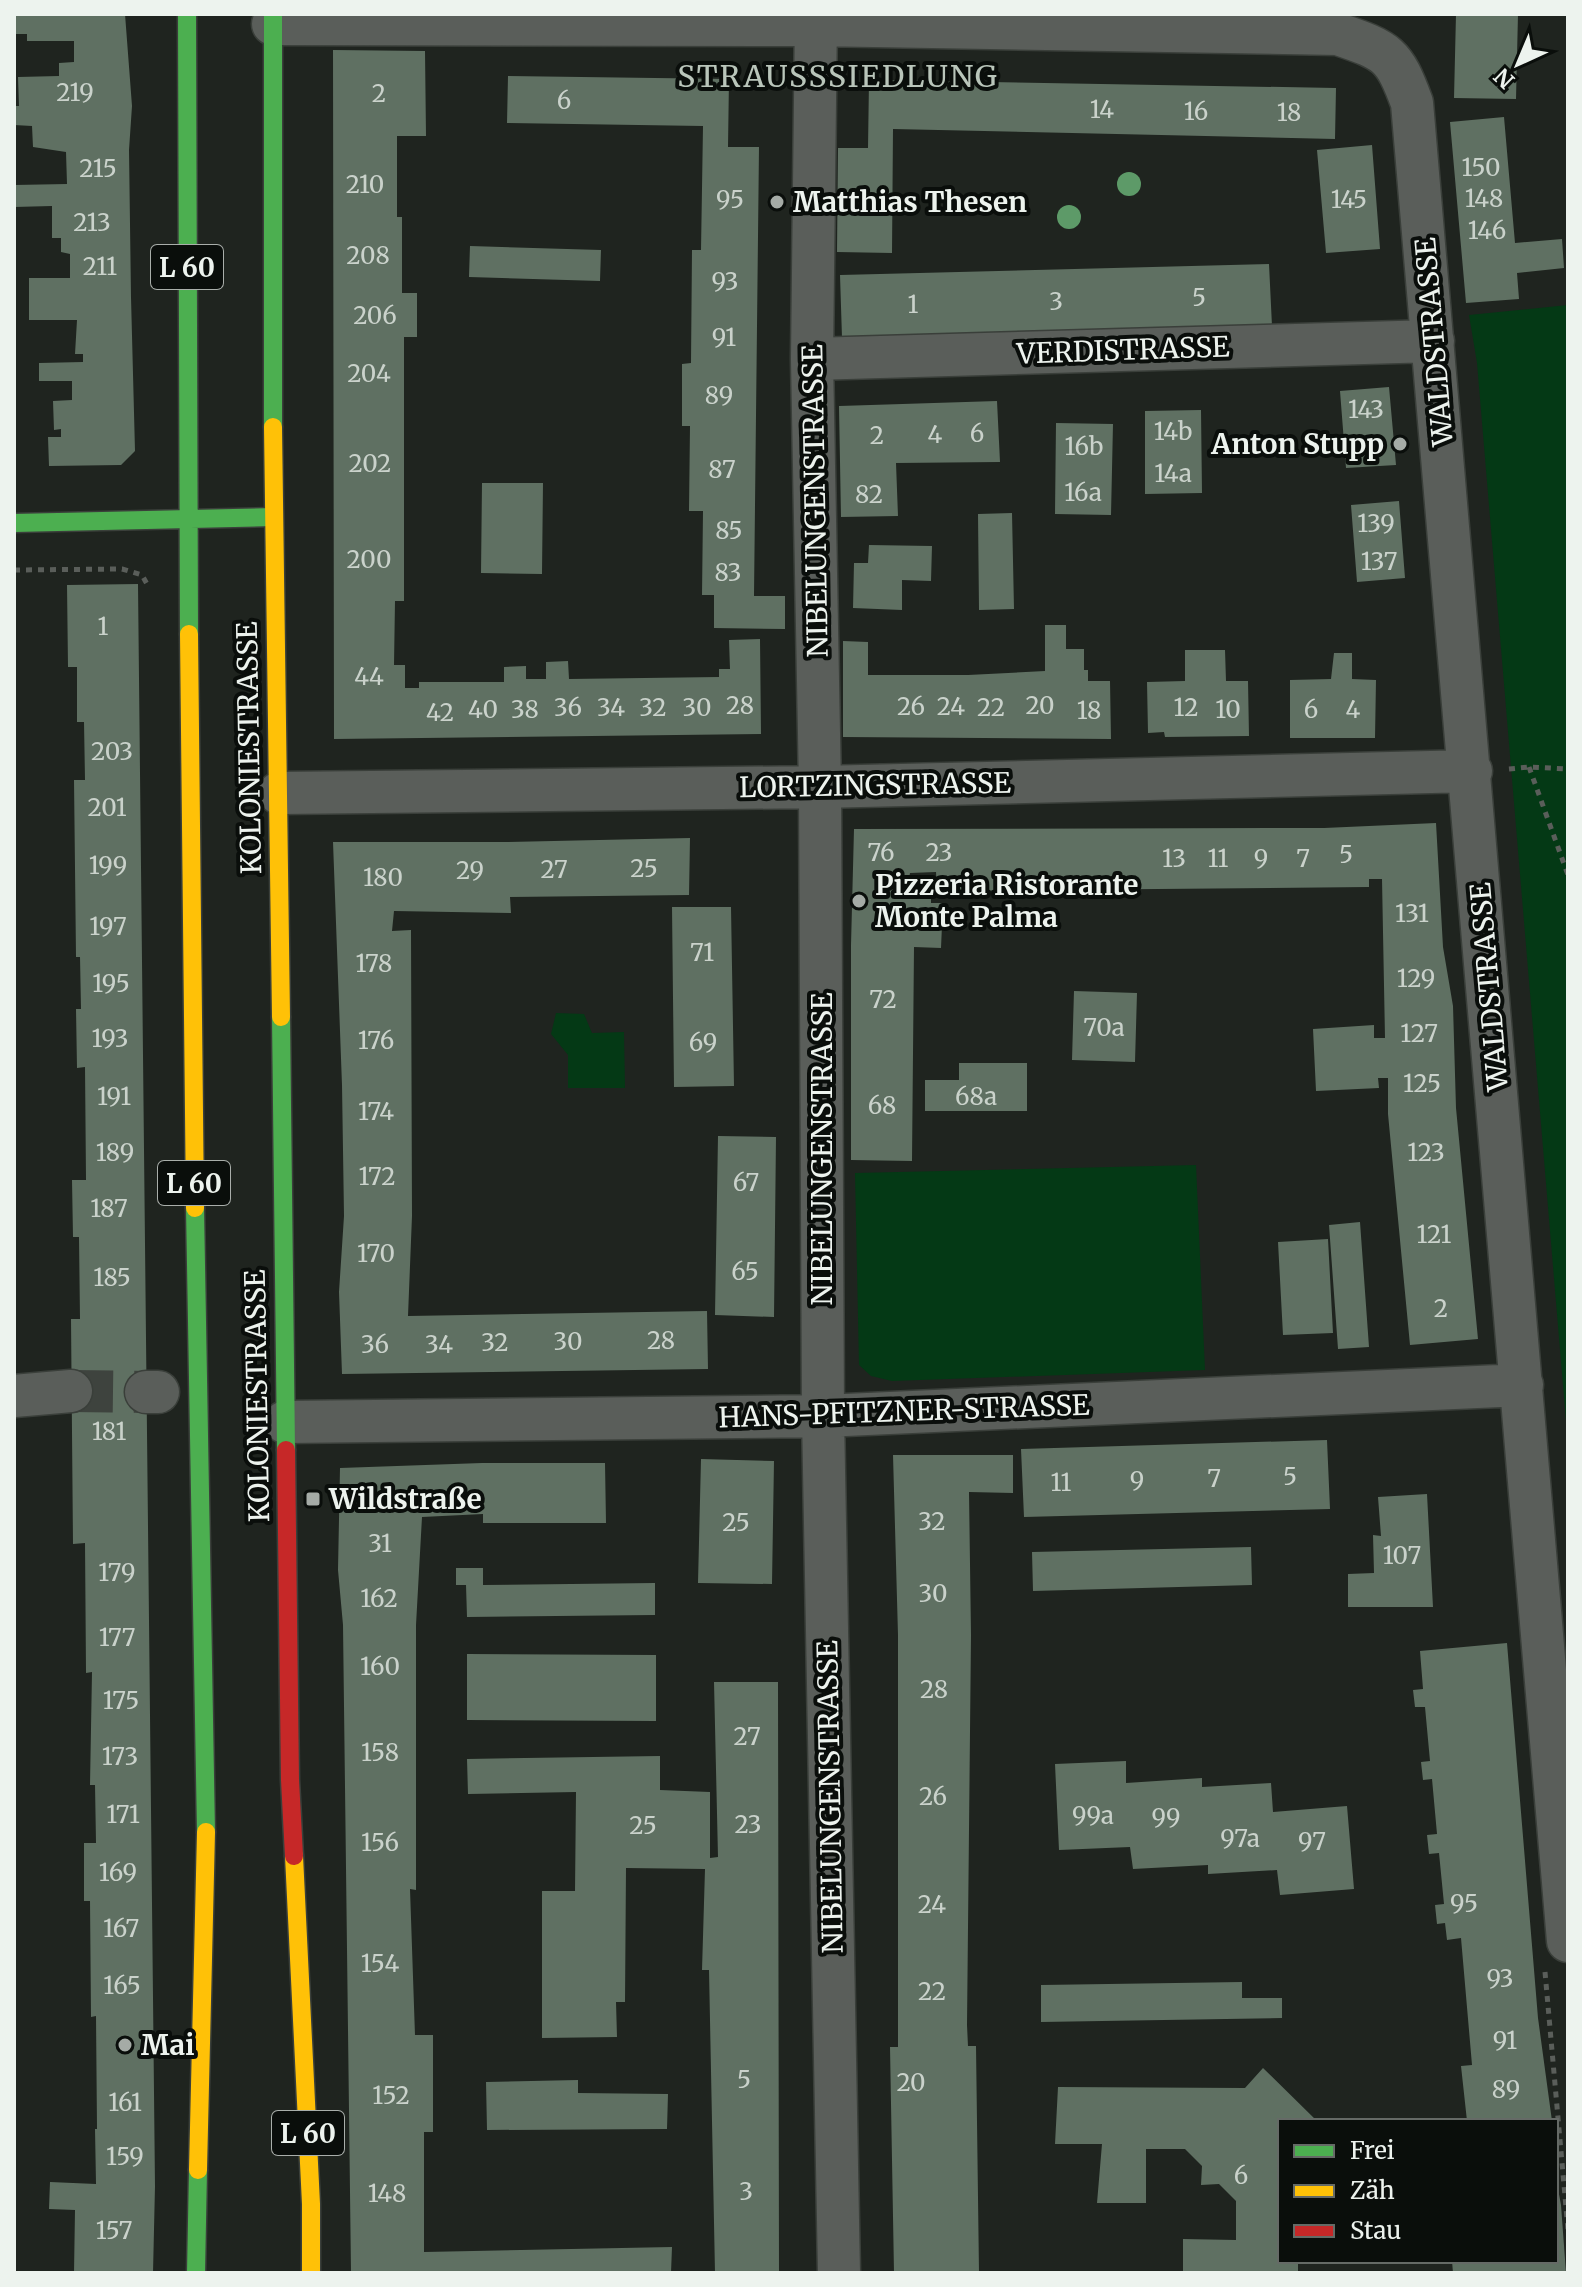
<svg xmlns="http://www.w3.org/2000/svg" width="1582" height="2287" viewBox="0 0 1582 2287" font-family="Merriweather,serif">
<style>
.green{fill:#043915}
.building{fill:#5f7062}
.lines{fill:none;stroke-linecap:round;stroke-linejoin:round}
.street-tunnel{stroke:#3e433e;stroke-width:42;stroke-dasharray:42 21;stroke-linecap:butt}
.street-casing{stroke:#3a3f3a;stroke-width:45}
.fast-casing{stroke:#3a3f3a;stroke-width:21}
.slow-casing{stroke:#3a3f3a;stroke-width:21}
.jam-casing{stroke:#3a3f3a;stroke-width:21}
.path{stroke:#5a5e5a;stroke-width:5;stroke-dasharray:6 6;stroke-linecap:butt}
.street{stroke:#5a5e5a;stroke-width:42}
.fast{stroke:#4caf50;stroke-width:18}
.slow{stroke:#ffc107;stroke-width:18}
.jam{stroke:#c62828;stroke-width:18}
.tree{fill:#5d9a68}
.poi-dot{fill:#a5aba6;stroke:#0a0e0b;stroke-width:3}
.labels{text-anchor:middle;dominant-baseline:central;stroke-width:8;stroke-linejoin:round;paint-order:stroke}
.number-label{font-size:24px;fill:#cad2cb}
.shield{fill:#0a0e0b;stroke:#a9aeaa;stroke-width:2}
.shield-label{font-size:26px;font-weight:bold;fill:#edf3ee}
.poi-label{font-size:28px;font-weight:bold;fill:#edf3ee;stroke:#0a0e0b;text-anchor:start}
.street-label{font-size:28px;fill:#edf3ee;stroke:#0a0e0b}
.neighbourhood-label{font-size:30px;letter-spacing:2px;fill:#b9c5ba;stroke:#0a0e0b}
</style>
<rect width="100%" height="100%" fill="#1f241f"/>
<!-- green -->
<path class="green" d="M1568,305V1445L1477,363L1469,315Z
M556,1013L584,1014L592,1033L624,1032L625,1088H568V1055L551,1034Z
M1196,1165L1205,1370L892,1381L871,1376L859,1365L855,1173Z"/>
<!-- building -->
<path class="building" d="M14,14H125L132,106L129,150L131,297L135,451L121,465L49,466L48,437H61V429L54,430L53,401L72,400V381H39V363L83,362V354H75L77,320H29V278H70V254L61,252V238H52V206L14,207V185L67,184L66,152L33,147L32,126L14,125V106H19L18,77L59,76V63L74,62V41H27V34H14Z
M1456,14H1518L1516,99L1454,98Z
M333,50L425,51L426,136H397V217H402V293H417V337H404V601H395L394,665H405V688H419V682H504V667L526,666V679H546V662L568,661L569,679L719,677V669H730L729,640L760,639L761,734L334,739Z
M508,76L729,79L728,147H759L754,596H785V629L714,628V595H702L703,511H689L690,426H682V364L691,363L692,250H701L703,126L507,123Z
M869,80L1336,88L1335,139L893,129L892,253L837,252L838,148H868Z
M1504,117L1515,243L1562,239L1564,268L1517,273L1519,299L1466,303L1450,122Z
M1372,145L1380,249L1326,253L1317,150Z
M470,246L601,250L600,281L469,277Z
M1269,264L1272,326L842,338L840,275Z
M1389,387L1396,465L1346,468L1340,391Z
M997,401L1000,462L896,463L898,516L841,517L839,406Z
M1201,410L1202,493L1145,494V411Z
M1056,423L1113,424L1111,515L1055,514Z
M482,483H543L542,574L481,573Z
M1399,501L1405,578L1357,582L1351,505Z
M1012,513L1014,609L979,610L978,514Z
M869,545L932,546L931,581L902,580V610L853,608L854,563H868Z
M138,584L155,2186L153,2273H74L75,2210L49,2209L50,2182L96,2184L95,2129H97L96,2016L91,2017L90,1901H84V1843H96L95,1785H90L92,1672L86,1673L85,1543L73,1544L71,1319H80L79,1237H73L72,1180H86L85,1067L77,1068L76,1009H81L80,957H76L74,780H85L84,722H77V667H68L67,585Z
M1045,625H1066V649H1084V670H1088V681H1110L1111,739L843,737V641L868,642V675H968L1045,671Z
M1185,650H1225L1226,681H1248L1249,736L1165,737L1164,732L1148,733L1147,682L1185,681Z
M1334,653H1352V679L1376,680L1375,738H1290V680L1331,679Z
M1436,823L1443,947L1453,1006L1456,1108L1478,1339L1410,1345L1388,1114V1078H1378L1379,1088L1316,1091L1313,1029L1374,1025V1038H1385L1382,879H1369V887L937,891L936,872L910,873L907,889L931,890V903H943L941,948L914,947L912,1161L851,1160V945L854,829L1324,828Z
M690,838L689,895L510,897L511,913L394,911L392,931L411,930L412,1216L408,1316L707,1311L708,1369L342,1374L339,1292L344,1216L342,1085L333,842H507Z
M672,907H731L734,1086L674,1087Z
M1074,991L1137,993L1135,1062L1072,1060Z
M959,1063H1027V1111H925V1080H959Z
M718,1136L776,1137L774,1317L715,1315Z
M1360,1222L1369,1347L1338,1349L1329,1225Z
M1328,1239L1333,1333L1283,1335L1278,1242Z
M1327,1440L1330,1509L1024,1517L1021,1449Z
M893,1455H1013V1493L969,1492L971,1635L967,2025L968,2046H976L979,2273H894L890,2047H898V1635Z
M701,1459L774,1461L772,1584L698,1583Z
M482,1463H605L606,1523H483V1514L422,1517L416,1625V1890L410,1889L415,2035H433V2132H424V2252L672,2247L671,2273H351L343,1625L338,1570L340,1468Z
M1427,1494L1433,1607H1348V1574L1374,1573L1373,1535L1381,1536L1378,1497Z
M1251,1547L1252,1585L1033,1591L1032,1552Z
M456,1568H483V1585L655,1583V1615L467,1617L466,1585H456Z
M1507,1643L1538,2018L1552,2121H1493V2118L1467,2121L1461,2066L1472,2065L1461,1938L1447,1940L1445,1923L1437,1924L1435,1905L1444,1904L1439,1853L1429,1854L1427,1835L1437,1834L1432,1779L1423,1780L1421,1762L1430,1761L1425,1707H1415L1413,1690L1423,1689L1420,1651Z
M467,1654L656,1655V1721L467,1720Z
M714,1682H778L779,2273H715L709,1970H702L705,1869L626,1868L625,2002H616L617,2037L542,2038V1891H575L576,1792L468,1794L467,1759L660,1756V1790L710,1792V1858L718,1857Z
M1126,1761V1783L1202,1778V1787L1271,1783L1273,1812L1347,1806L1354,1889L1280,1895L1277,1870L1208,1874V1865L1133,1869L1130,1847L1059,1850L1055,1764Z
M1242,1982V1998H1282V2018L1041,2022V1985Z
M1263,2068L1317,2121H1280V2261H1298V2273H1183V2239L1236,2240V2201L1219,2184L1201,2185L1202,2166L1185,2149H1146V2203H1097L1102,2144H1055L1058,2087L1245,2088Z
M578,2080V2093L668,2094L667,2129L487,2130L486,2082Z
M1556,2178L1561,2205L1566,2273H1453L1452,2261H1556Z"/>
<g class="lines">
<!-- street-tunnel -->
<path class="street-tunnel" d="M71,1391L146,1392"/>
<defs>
<path id="street" d="M816,14L812,359L820,787L823,1416L839,2273
M273,24L816,25L1338,34C1388,51 1394,54 1412,103L1568,1941
M812,359L1433,341
M279,793L820,787L1471,771
M146,1392H158
M14,1396L71,1391
M285,1422L823,1416L1522,1385"/>
<path id="fast" d="M187,14L189,634
M273,14V427
M14,523L273,517
M281,1017L286,1450
M195,1208L206,1832
M196,2273L198,2170"/>
<path id="slow" d="M273,427L281,1017
M189,634L195,1208
M294,1856L311,2204V2273
M198,2170L206,1832"/>
<path id="jam" d="M286,1450L290,1780L294,1856"/>
</defs>
<!-- street casing -->
<use href="#street" class="street-casing"/>
<!-- fast casing -->
<use href="#fast" class="fast-casing"/>
<!-- slow casing -->
<use href="#slow" class="slow-casing"/>
<!-- jam casing -->
<use href="#jam" class="jam-casing"/>
<!-- path -->
<path class="path" d="M14,570L122,569L142,575L147,584
M1529,767L1568,875
M1509,769L1529,767L1568,769
M1545,1972L1568,2230"/>
<!-- street -->
<use href="#street" class="street"/>
<!-- fast -->
<use href="#fast" class="fast"/>
<!-- slow -->
<use href="#slow" class="slow"/>
<!-- jam -->
<use href="#jam" class="jam"/>
</g>
<!-- trees -->
<g class="tree">
<circle cx="1129" cy="184" r="12"/>
<circle cx="1069" cy="217" r="12"/>
</g>
<!-- markers -->
<g class="poi-dot">
<circle cx="777" cy="202" r="8"/>
<circle cx="1400" cy="444" r="8"/>
<circle cx="859" cy="901" r="8"/>
<rect x="305" y="1491" width="16" height="16" rx="4"/>
<circle cx="125" cy="2045" r="8"/>
</g>
<g class="labels">
<!-- number labels -->
<g class="number-label">
<text x="75" y="92">219</text>
<text x="379" y="93">2</text>
<text x="564" y="100">6</text>
<text x="1102" y="109">14</text>
<text x="1196" y="111">16</text>
<text x="1289" y="112">18</text>
<text x="1481" y="167">150</text>
<text x="98" y="168">215</text>
<text x="365" y="184">210</text>
<text x="1484" y="198">148</text>
<text x="730" y="199">95</text>
<text x="1349" y="199">145</text>
<text x="92" y="222">213</text>
<text x="1487" y="230">146</text>
<text x="368" y="255">208</text>
<text x="100" y="266">211</text>
<text x="725" y="281">93</text>
<text x="1199" y="297">5</text>
<text x="1056" y="301">3</text>
<text x="913" y="304">1</text>
<text x="375" y="315">206</text>
<text x="724" y="337">91</text>
<text x="369" y="373">204</text>
<text x="719" y="395">89</text>
<text x="1366" y="409">143</text>
<text x="1173" y="431">14b</text>
<text x="977" y="433">6</text>
<text x="935" y="434">4</text>
<text x="877" y="435">2</text>
<text x="1084" y="446">16b</text>
<text x="370" y="463">202</text>
<text x="722" y="469">87</text>
<text x="1173" y="473">14a</text>
<text x="1083" y="492">16a</text>
<text x="869" y="494">82</text>
<text x="1376" y="523">139</text>
<text x="729" y="530">85</text>
<text x="369" y="559">200</text>
<text x="1379" y="561">137</text>
<text x="728" y="572">83</text>
<text x="103" y="626">1</text>
<text x="369" y="676">44</text>
<text x="740" y="705">28</text>
<text x="1040" y="705">20</text>
<text x="911" y="706">26</text>
<text x="951" y="706">24</text>
<text x="568" y="707">36</text>
<text x="611" y="707">34</text>
<text x="653" y="707">32</text>
<text x="697" y="707">30</text>
<text x="991" y="707">22</text>
<text x="1186" y="707">12</text>
<text x="483" y="709">40</text>
<text x="525" y="709">38</text>
<text x="1228" y="709">10</text>
<text x="1311" y="709">6</text>
<text x="1353" y="709">4</text>
<text x="1089" y="710">18</text>
<text x="440" y="712">42</text>
<text x="112" y="751">203</text>
<text x="107" y="807">201</text>
<text x="881" y="852">76</text>
<text x="939" y="852">23</text>
<text x="1346" y="854">5</text>
<text x="1174" y="858">13</text>
<text x="1218" y="858">11</text>
<text x="1261" y="858">9</text>
<text x="1303" y="858">7</text>
<text x="108" y="865">199</text>
<text x="644" y="868">25</text>
<text x="554" y="869">27</text>
<text x="470" y="870">29</text>
<text x="383" y="877">180</text>
<text x="1412" y="913">131</text>
<text x="108" y="926">197</text>
<text x="702" y="952">71</text>
<text x="374" y="963">178</text>
<text x="1416" y="978">129</text>
<text x="111" y="983">195</text>
<text x="883" y="999">72</text>
<text x="1104" y="1027">70a</text>
<text x="1419" y="1033">127</text>
<text x="110" y="1038">193</text>
<text x="376" y="1040">176</text>
<text x="703" y="1042">69</text>
<text x="1422" y="1083">125</text>
<text x="114" y="1096">191</text>
<text x="976" y="1096">68a</text>
<text x="882" y="1105">68</text>
<text x="376" y="1111">174</text>
<text x="115" y="1152">189</text>
<text x="1426" y="1152">123</text>
<text x="377" y="1176">172</text>
<text x="746" y="1182">67</text>
<text x="109" y="1208">187</text>
<text x="1434" y="1234">121</text>
<text x="376" y="1253">170</text>
<text x="745" y="1271">65</text>
<text x="112" y="1277">185</text>
<text x="1441" y="1308">2</text>
<text x="661" y="1340">28</text>
<text x="568" y="1341">30</text>
<text x="495" y="1342">32</text>
<text x="375" y="1344">36</text>
<text x="439" y="1344">34</text>
<text x="109" y="1431">181</text>
<text x="1290" y="1476">5</text>
<text x="1214" y="1478">7</text>
<text x="1137" y="1480">9</text>
<text x="1061" y="1482">11</text>
<text x="932" y="1521">32</text>
<text x="736" y="1522">25</text>
<text x="380" y="1543">31</text>
<text x="1402" y="1555">107</text>
<text x="117" y="1572">179</text>
<text x="933" y="1593">30</text>
<text x="379" y="1598">162</text>
<text x="117" y="1637">177</text>
<text x="380" y="1666">160</text>
<text x="934" y="1689">28</text>
<text x="121" y="1700">175</text>
<text x="747" y="1736">27</text>
<text x="380" y="1752">158</text>
<text x="120" y="1756">173</text>
<text x="933" y="1796">26</text>
<text x="123" y="1814">171</text>
<text x="1093" y="1815">99a</text>
<text x="1166" y="1817">99</text>
<text x="748" y="1824">23</text>
<text x="643" y="1825">25</text>
<text x="1240" y="1838">97a</text>
<text x="1312" y="1841">97</text>
<text x="380" y="1842">156</text>
<text x="118" y="1872">169</text>
<text x="1464" y="1903">95</text>
<text x="932" y="1904">24</text>
<text x="121" y="1928">167</text>
<text x="380" y="1963">154</text>
<text x="1500" y="1978">93</text>
<text x="122" y="1985">165</text>
<text x="932" y="1991">22</text>
<text x="1505" y="2040">91</text>
<text x="744" y="2079">5</text>
<text x="911" y="2082">20</text>
<text x="1506" y="2089">89</text>
<text x="391" y="2095">152</text>
<text x="125" y="2102">161</text>
<text x="125" y="2156">159</text>
<text x="1241" y="2175">6</text>
<text x="746" y="2191">3</text>
<text x="387" y="2193">148</text>
<text x="114" y="2230">157</text>
</g>
<!-- shield labels -->
<g class="shield">
<rect x="151" y="245" width="72" height="44" rx="6"/>
<rect x="158" y="1161" width="72" height="44" rx="6"/>
<rect x="272" y="2111" width="72" height="44" rx="6"/>
</g>
<g class="shield-label">
<text x="187" y="267">L 60</text>
<text x="194" y="1183">L 60</text>
<text x="308" y="2133">L 60</text>
</g>
<!-- poi labels -->
<g class="poi-label">
<text x="793" y="202">Matthias Thesen</text>
<text x="1384" y="444" text-anchor="end">Anton Stupp</text>
<text x="875" y="885">Pizzeria Ristorante<tspan x="875" dy="32">Monte Palma</tspan></text>
<text x="329" y="1499">Wildstraße</text>
<text x="141" y="2045">Mai</text>
</g>
<!-- street labels -->
<g class="street-label">
<text transform="translate(1434 342) rotate(-95)">WALDSTRASSE</text>
<text transform="translate(1123 350) rotate(-2)">VERDISTRASSE</text>
<text transform="translate(815 501) rotate(-91)">NIBELUNGENSTRASSE</text>
<text transform="translate(249 748) rotate(-91)">KOLONIESTRASSE</text>
<text transform="translate(875 785) rotate(-1)">LORTZINGSTRASSE</text>
<text transform="translate(1489 987) rotate(-95)">WALDSTRASSE</text>
<text transform="translate(822 1149) rotate(-90)">NIBELUNGENSTRASSE</text>
<text transform="translate(257 1396) rotate(-91)">KOLONIESTRASSE</text>
<text transform="translate(904 1411) rotate(-2)">HANS-PFITZNER-STRASSE</text>
<text transform="translate(830 1797) rotate(-91)">NIBELUNGENSTRASSE</text>
</g>
<!-- neighbourhood labels -->
<g class="neighbourhood-label">
<text x="838" y="76">STRAUSSSIEDLUNG</text>
</g>
</g>
<!-- border -->
<rect width="1582" height="2287" fill="none" stroke="#edf3ee" stroke-width="32"/>
<!-- legend -->
<rect x="1278" y="2119" width="280" height="144" fill="#0a0e0b" stroke="#656a66" stroke-width="2"/>
<rect x="1294" y="2145" width="40" height="12" fill="#4caf50" stroke="#656a66" stroke-width="2"/>
<text x="1350" y="2159" font-size="24" fill="#edf3ee">Frei</text>
<rect x="1294" y="2185" width="40" height="12" fill="#ffc107" stroke="#656a66" stroke-width="2"/>
<text x="1350" y="2199" font-size="24" fill="#edf3ee">Zäh</text>
<rect x="1294" y="2225" width="40" height="12" fill="#c62828" stroke="#656a66" stroke-width="2"/>
<text x="1350" y="2239" font-size="24" fill="#edf3ee">Stau</text>
<!-- north arrow -->
<g transform="translate(1518 64) rotate(224)" stroke="#0a0e0b" stroke-width="6" paint-order="stroke">
<path d="M0-6L14 30L0 20L-14 30Z" fill="#edf3ee"/>
<text y="-12" font-size="22" font-weight="bold" text-anchor="middle" fill="#edf3ee">N</text>
</g>
</svg>
